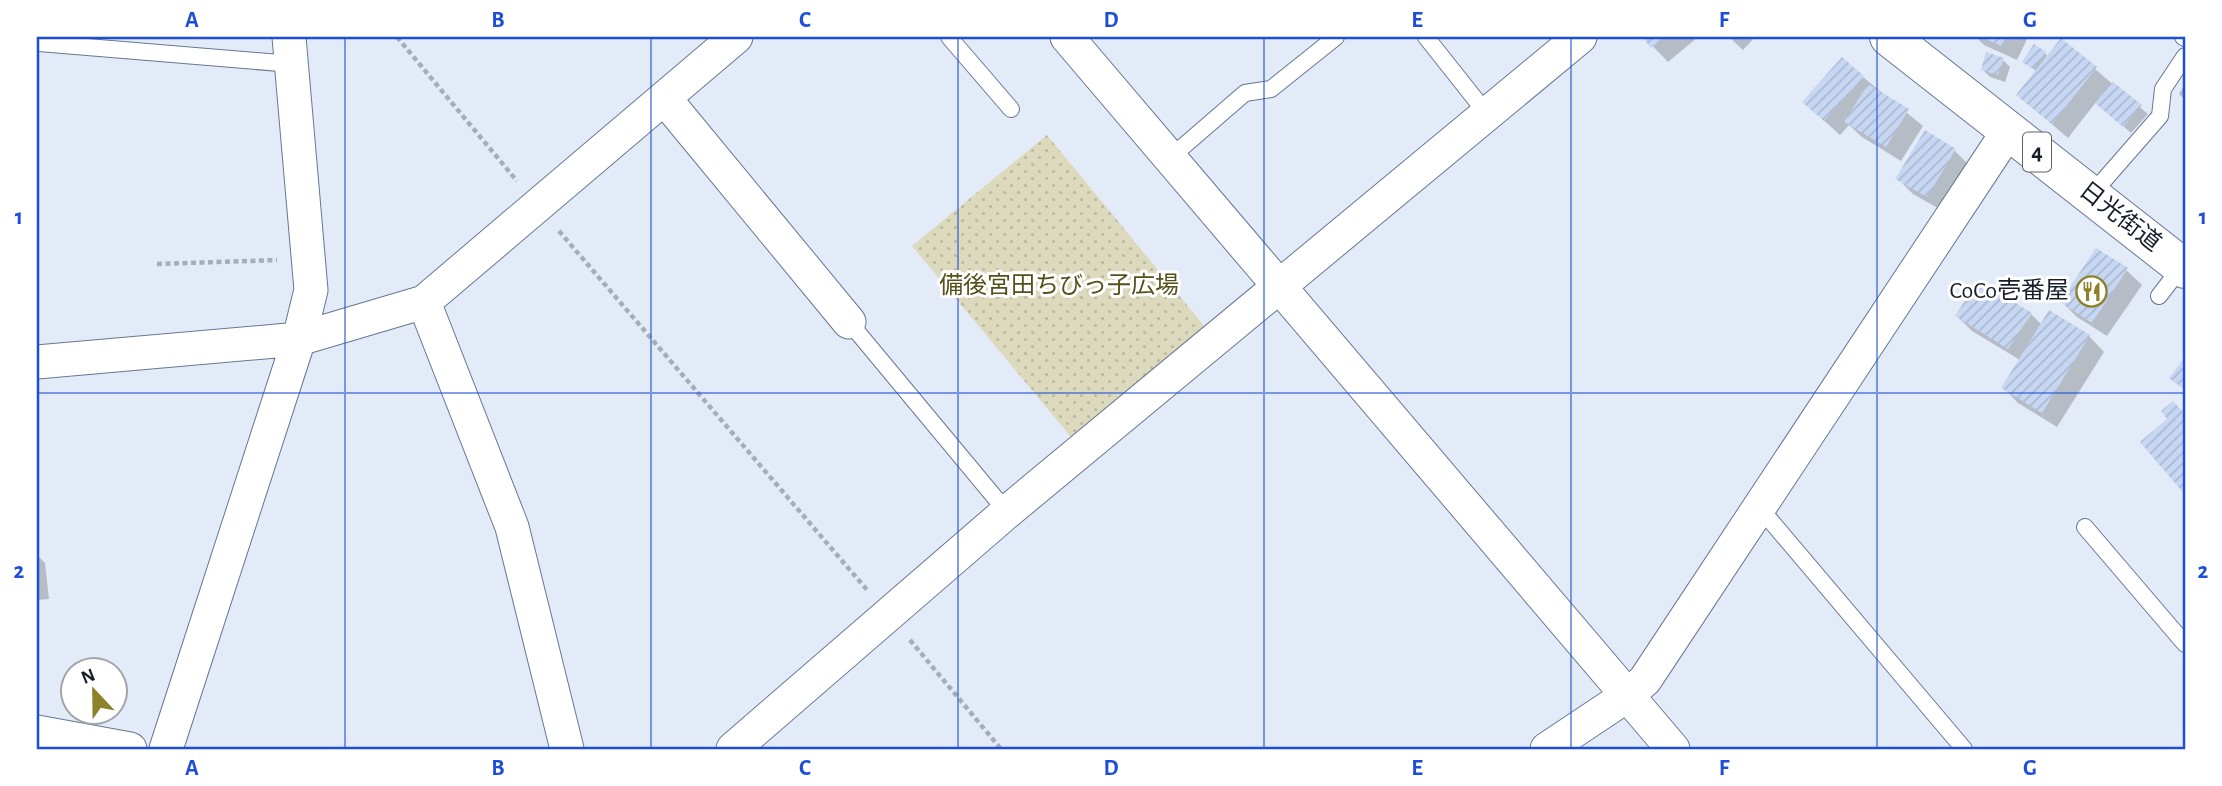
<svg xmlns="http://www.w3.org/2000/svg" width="2222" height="786" viewBox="0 0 2222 786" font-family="'Alegreya Sans','Noto Sans JP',sans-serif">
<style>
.grass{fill:url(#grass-dots)}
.shadow{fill:#0003}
.building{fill:url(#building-hatch)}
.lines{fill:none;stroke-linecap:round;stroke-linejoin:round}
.lane-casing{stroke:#667794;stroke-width:18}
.street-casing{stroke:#667794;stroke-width:35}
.highway-casing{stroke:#667794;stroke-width:40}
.path{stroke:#a6adba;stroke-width:4.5;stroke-dasharray:5 3.5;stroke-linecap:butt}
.lane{stroke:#fff;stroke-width:16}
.street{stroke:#fff;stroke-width:33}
.highway{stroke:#fff;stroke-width:38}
.grid{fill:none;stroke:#1d4ed8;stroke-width:2;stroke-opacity:0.55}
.labels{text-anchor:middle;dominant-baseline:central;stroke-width:6;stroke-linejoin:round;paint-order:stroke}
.shield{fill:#fff;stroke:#5d6269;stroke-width:2}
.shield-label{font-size:23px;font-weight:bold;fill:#171e29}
.street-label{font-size:24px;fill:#171e29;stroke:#fff}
.park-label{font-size:24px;fill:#554f1a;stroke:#fff}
.poi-label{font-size:24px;fill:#171e29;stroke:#fff;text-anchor:end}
.neatline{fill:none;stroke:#1d4ed8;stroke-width:2.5}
.grid-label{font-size:23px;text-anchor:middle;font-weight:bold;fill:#1d4ed8}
</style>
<defs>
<pattern id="grass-dots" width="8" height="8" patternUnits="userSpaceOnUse" patternTransform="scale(1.75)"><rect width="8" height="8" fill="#dcd9bc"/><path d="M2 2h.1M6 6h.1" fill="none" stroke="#bcbaa2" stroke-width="1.8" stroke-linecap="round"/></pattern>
<pattern id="building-hatch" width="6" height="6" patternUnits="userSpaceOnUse" patternTransform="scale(1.75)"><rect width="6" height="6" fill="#c7d7f3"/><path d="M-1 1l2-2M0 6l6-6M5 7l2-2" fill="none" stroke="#aab8d0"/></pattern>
</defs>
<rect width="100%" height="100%" fill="#e3ebf8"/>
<!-- grass -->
<path class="grass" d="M1047,135L1205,327L1071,437L912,246Z"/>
<!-- shadow -->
<path class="shadow" d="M1644,37H1698L1668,62Z
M1729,37H1755L1743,50Z
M1976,37H2028L2017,60L1984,45Z
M2062,41L2148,114L2131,133L2096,102L2068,138L2018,95L2037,72L2025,61L2045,53L2048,57Z
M2003,60L2010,67L2005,82L1990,77L1983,70Z
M1863,77L1923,126L1901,161L1862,137L1849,125L1840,135L1820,117Z
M2185,84V100L2179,94Z
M1955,151L1970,166L1943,211L1913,194L1898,179Z
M2126,270L2142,285L2107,336L2077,317L2062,302Z
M2031,314L2042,325L2089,336L2104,352L2057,427L2018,403L2003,387L2020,360L1972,331L1957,316Z
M37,555L45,563L49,599L37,600Z"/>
<!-- building -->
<path class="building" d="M1642,37H1665L1651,48Z
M1982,37H2006L2001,46Z
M2061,38L2097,67L2052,124L2016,95Z
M2034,44L2046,52L2033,69L2022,62Z
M1986,52L2004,58L1998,75L1981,70Z
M1842,57L1864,76L1824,121L1802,102Z
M2113,82L2142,105L2123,127L2095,103Z
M1868,84L1909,109L1886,147L1844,122Z
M1925,130L1956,149L1927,197L1895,179Z
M2096,248L2128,268L2092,323L2060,302Z
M1978,280L2032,313L2008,349L1955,316Z
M2049,310L2090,335L2042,413L2001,388Z
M2185,357V390L2169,378Z
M2173,401L2185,414V495L2140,442L2167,419L2161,411Z"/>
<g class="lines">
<defs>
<path id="lane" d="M949,37L1011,109
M1426,37L1487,114
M2183,37L2185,38
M39,43L292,64
M1171,157L1245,93L1271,89L1336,37
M2091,195L2160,116L2163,89L2185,56
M2159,296L2182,266
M849,322L1007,512
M1759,507L1964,749
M2085,527L2185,644"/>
<path id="street" d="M1067,37L1673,749
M665,99L849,322
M424,302L512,527L567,749
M37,362L299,339L424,302L736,37
M37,732L130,749
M166,749L299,339L311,290L289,37
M733,749L1007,512L1580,37
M1547,749L1628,695L1645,680L2009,130"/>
<path id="highway" d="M1889,37L2185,269"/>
</defs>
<!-- lane casing -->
<use href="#lane" class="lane-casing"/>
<!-- street casing -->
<use href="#street" class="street-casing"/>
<!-- highway casing -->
<use href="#highway" class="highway-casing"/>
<!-- path -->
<path class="path" d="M397,37L517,181
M559,231L868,591
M157,264L277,260
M910,640L1001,749"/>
<!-- lane -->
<use href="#lane" class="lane"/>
<!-- street -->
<use href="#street" class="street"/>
<!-- highway -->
<use href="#highway" class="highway"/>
</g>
<!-- grid -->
<path class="grid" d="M345,37V749M651,37V749M958,37V749M1264,37V749M1571,37V749M1877,37V749M37,393H2185"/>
<!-- icons -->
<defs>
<symbol id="restaurant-ring" viewBox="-11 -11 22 22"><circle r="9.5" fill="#fff" stroke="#8c8229" stroke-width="1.5"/><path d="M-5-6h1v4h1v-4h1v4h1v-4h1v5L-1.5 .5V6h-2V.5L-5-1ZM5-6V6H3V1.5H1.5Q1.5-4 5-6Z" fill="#8c8229"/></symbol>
</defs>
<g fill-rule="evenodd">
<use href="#restaurant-ring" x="2074" y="274" width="35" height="35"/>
</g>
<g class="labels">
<!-- shield labels -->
<rect class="shield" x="2023" y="132.5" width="28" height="39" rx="5"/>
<g class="shield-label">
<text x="2037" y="152">4</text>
</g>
<!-- street labels -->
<g class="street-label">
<text transform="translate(2120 217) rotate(38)">日光街道</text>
</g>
<!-- park labels -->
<g class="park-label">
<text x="1059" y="286">備後宮田ちびっ子広場</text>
</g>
<!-- poi labels -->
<g class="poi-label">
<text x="2069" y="291">CoCo壱番屋</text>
</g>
</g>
<!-- border -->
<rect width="2222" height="786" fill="none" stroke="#ffffff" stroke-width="77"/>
<!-- north arrow -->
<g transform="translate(94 691) rotate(338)"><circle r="33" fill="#ffffff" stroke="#a2a5a9" stroke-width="2"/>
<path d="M0-5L12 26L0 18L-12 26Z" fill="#8c8229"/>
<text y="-10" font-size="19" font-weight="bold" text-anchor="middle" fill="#171e29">N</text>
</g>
<rect x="38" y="38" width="2146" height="710" class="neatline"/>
<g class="grid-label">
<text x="192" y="27">A</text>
<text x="498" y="27">B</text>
<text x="805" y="27">C</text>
<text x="1111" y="27">D</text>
<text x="1417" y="27">E</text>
<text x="1724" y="27">F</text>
<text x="2030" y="27">G</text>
<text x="19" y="224">1</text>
<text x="2203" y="224">1</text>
<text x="19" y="578">2</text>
<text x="2203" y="578">2</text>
<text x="192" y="775">A</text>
<text x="498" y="775">B</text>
<text x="805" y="775">C</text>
<text x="1111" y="775">D</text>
<text x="1417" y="775">E</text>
<text x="1724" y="775">F</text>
<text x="2030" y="775">G</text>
</g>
</svg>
